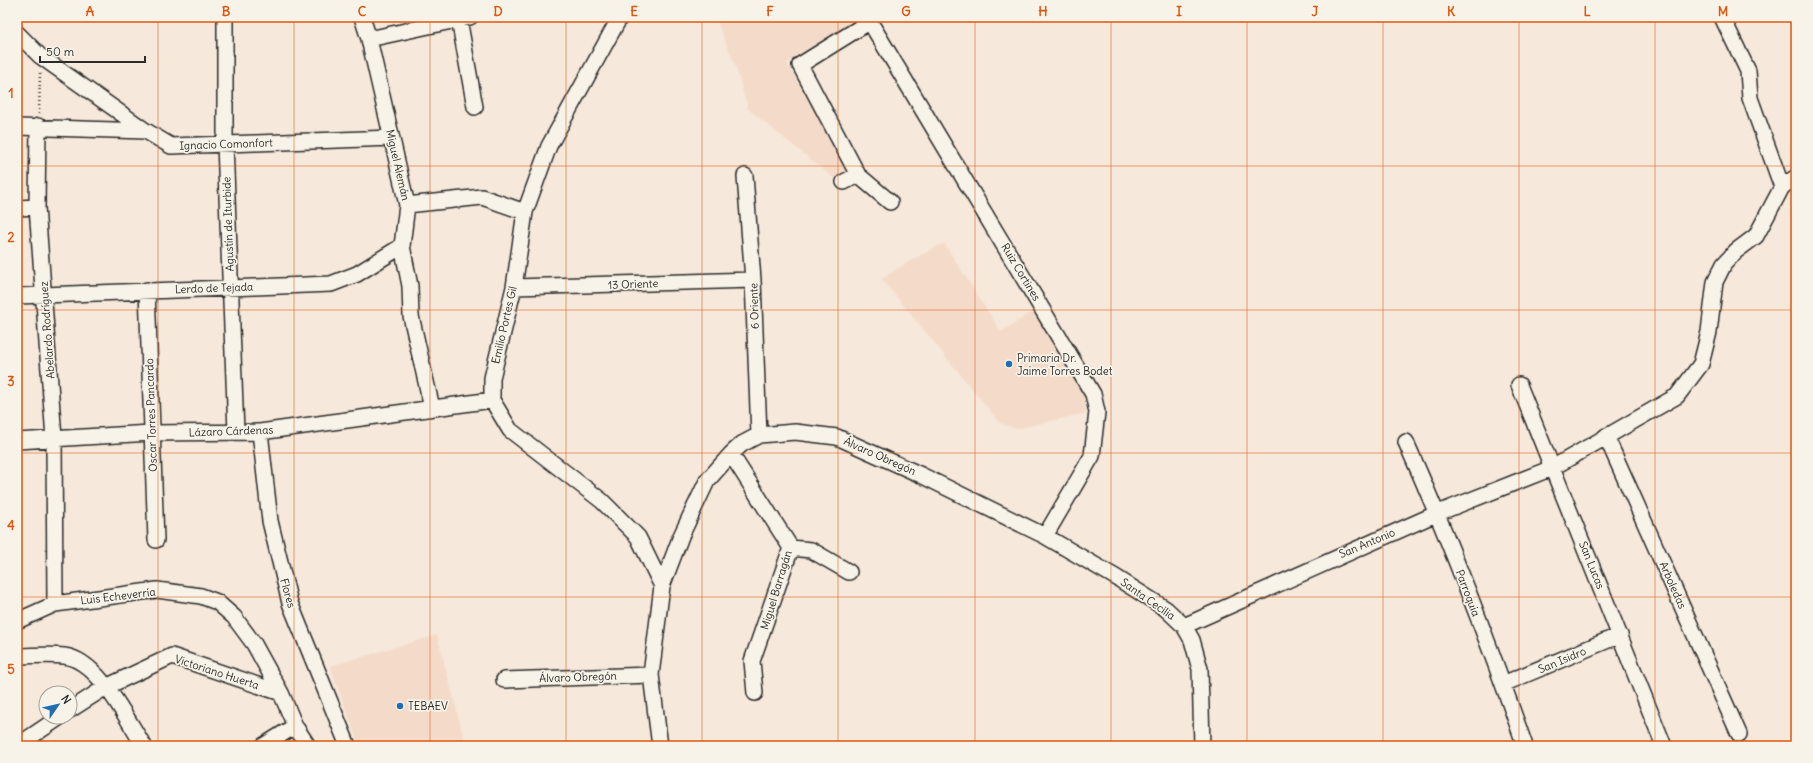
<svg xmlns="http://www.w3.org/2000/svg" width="1813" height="763" viewBox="0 0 1813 763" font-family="Delius,sans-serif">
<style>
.built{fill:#f4dbc9}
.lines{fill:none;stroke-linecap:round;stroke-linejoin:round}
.minor-casing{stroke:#2b2b2b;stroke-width:18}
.path{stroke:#2b2b2b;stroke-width:2.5;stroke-dasharray:1 3;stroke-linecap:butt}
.minor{stroke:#f7f3e8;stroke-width:15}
.grid{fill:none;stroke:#df570e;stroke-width:1;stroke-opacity:0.55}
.poi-dot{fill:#1f6fb2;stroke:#f7f3e8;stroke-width:1.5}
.labels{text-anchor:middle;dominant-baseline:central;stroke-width:3.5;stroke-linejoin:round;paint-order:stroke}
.street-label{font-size:11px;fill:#2b2b2b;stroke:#f7f3e8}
.poi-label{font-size:11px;fill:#2b2b2b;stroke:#f7f3e8;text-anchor:start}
.neatline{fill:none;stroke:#df570e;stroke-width:1.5}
.grid-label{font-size:13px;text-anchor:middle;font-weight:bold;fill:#df570e}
</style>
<rect width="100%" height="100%" fill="#f6e8da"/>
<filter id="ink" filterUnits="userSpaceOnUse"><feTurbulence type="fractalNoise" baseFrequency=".025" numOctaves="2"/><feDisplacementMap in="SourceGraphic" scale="8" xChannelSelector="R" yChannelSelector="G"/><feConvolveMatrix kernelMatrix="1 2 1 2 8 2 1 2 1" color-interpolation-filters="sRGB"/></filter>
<g filter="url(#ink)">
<!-- built -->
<path class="built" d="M715,17H863L865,19L787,63L851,168L836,180L748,109L736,67Z
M944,243L1001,332L1037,309L1084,396L1086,413L1016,429L1000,423L882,279L910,261Z
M437,635L466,746H359L330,666Z"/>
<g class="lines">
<defs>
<path id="minor" d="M225,17V144L236,432
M362,17L369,39L407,205L402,246L410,286L411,316L432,408
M620,17L549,146L525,212L514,287L492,378V400L510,430L602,501L638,537L662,586
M867,17L1093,394L1097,412L1092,456L1045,536
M1722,17L1748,71L1750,98L1782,187
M459,19L475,107
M869,22L800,65L858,175L890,202
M17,33L40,56L146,131L171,146L392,138
M369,39L470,17
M38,126L37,207L54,438L55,604
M17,127L146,131
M745,176L753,280L759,435
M844,182L858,175
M407,205L482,197L525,212
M17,208L37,207
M514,287L753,280
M147,290L156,540
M17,296L331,284L357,274L402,246
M1519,385L1664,746
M260,432L270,521L290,603L348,746
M1606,436L1739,734
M17,441L151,433L260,432L492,400
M1406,442C1450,541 1489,643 1525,746
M731,454L791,548
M791,548L811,550L849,572
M17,621L55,604L157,590L201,596L217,602L234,617L254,644L281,693L295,726L308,746
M1184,626L1438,513L1552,468L1677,396L1701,364L1709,332L1715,282L1724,264L1736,251L1756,236L1782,187L1796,177
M17,656C32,656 48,654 64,656C99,660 126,719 144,746
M504,680L651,675
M1503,684L1620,635
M755,693L752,661L791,548
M70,710L106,687L172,656L281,693
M17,746L60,717
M263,746L295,726
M660,746L651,675L662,586L681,536L707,481L731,454L742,444L759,435L795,432L837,437L921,475L1045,536L1117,578L1166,609L1184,626L1192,640L1200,669L1202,746"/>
</defs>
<!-- minor casing -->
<use href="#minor" class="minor-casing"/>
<!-- path -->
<path class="path" d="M39,114L40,73"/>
<!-- minor -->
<use href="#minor" class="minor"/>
</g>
</g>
<!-- grid -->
<path class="grid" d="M158,17V746M294,17V746M430,17V746M566,17V746M702,17V746M838,17V746M975,17V746M1111,17V746M1247,17V746M1383,17V746M1519,17V746M1655,17V746M17,166H1796M17,310H1796M17,453H1796M17,597H1796"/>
<!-- markers -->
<g class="poi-dot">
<circle cx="1009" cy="364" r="4"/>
<circle cx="400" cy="706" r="4"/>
</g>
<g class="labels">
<!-- street labels -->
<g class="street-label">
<text transform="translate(226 144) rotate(-2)">Ignacio Comonfort</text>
<text transform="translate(398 165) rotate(77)">Miguel Alemán</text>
<text transform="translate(228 224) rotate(-92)">Agustín de Iturbide</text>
<text transform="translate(1021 272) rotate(59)">Ruiz Cortines</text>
<text transform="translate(633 284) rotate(-2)">13 Oriente</text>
<text transform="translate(214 288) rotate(-2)">Lerdo de Tejada</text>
<text transform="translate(754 306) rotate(-92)">6 Oriente</text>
<text transform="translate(504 325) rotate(-77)">Emilio Portes Gil</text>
<text transform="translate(47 330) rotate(-94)">Abelardo Rodríguez</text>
<text transform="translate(151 415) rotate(-92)">Oscar Torres Pancardo</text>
<text transform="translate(231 431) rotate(-2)">Lázaro Cárdenas</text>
<text transform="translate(880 456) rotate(24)">Álvaro Obregón</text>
<text transform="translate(1367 543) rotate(-23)">San Antonio</text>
<text transform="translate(1592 565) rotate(68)">San Lucas</text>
<text transform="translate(1673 585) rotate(66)">Arboledas</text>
<text transform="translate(776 590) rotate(-73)">Miguel Barragán</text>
<text transform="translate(288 593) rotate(74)">Flores</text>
<text transform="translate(1468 593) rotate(69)">Parroquia</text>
<text transform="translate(118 596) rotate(-7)">Luis Echeverría</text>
<text transform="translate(1148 599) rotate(35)">Santa Cecilia</text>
<text transform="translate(1562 660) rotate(-23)">San Isidro</text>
<text transform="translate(217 672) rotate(18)">Victoriano Huerta</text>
<text transform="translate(578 677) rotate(-2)">Álvaro Obregón</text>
</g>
<!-- poi labels -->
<g class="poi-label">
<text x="1017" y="358">Primaria Dr.<tspan x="1017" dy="13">Jaime Torres Bodet</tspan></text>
<text x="408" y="706">TEBAEV</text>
</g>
</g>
<!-- margin -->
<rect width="1813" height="763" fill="none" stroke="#f7f3e8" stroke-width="44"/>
<!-- north arrow -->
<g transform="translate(58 705) rotate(56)"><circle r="19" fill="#f7f3e8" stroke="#a5a39c"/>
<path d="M0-3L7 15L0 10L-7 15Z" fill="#1f6fb2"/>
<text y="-6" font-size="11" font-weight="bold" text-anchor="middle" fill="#2b2b2b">N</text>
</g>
<!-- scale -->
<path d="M40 56v6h105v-6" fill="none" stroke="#2b2b2b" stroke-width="2"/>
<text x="46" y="56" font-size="12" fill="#2b2b2b" stroke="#f7f3e8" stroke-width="3" paint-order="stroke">50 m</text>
<rect x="22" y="22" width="1769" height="719" class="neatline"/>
<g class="grid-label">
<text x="90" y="16">A</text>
<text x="226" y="16">B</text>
<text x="362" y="16">C</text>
<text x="498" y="16">D</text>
<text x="634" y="16">E</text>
<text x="770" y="16">F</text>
<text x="906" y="16">G</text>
<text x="1043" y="16">H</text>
<text x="1179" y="16">I</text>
<text x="1315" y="16">J</text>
<text x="1451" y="16">K</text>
<text x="1587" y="16">L</text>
<text x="1723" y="16">M</text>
<text x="11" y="98">1</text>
<text x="11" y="242">2</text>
<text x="11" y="386">3</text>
<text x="11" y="530">4</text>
<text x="11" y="674">5</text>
</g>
</svg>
